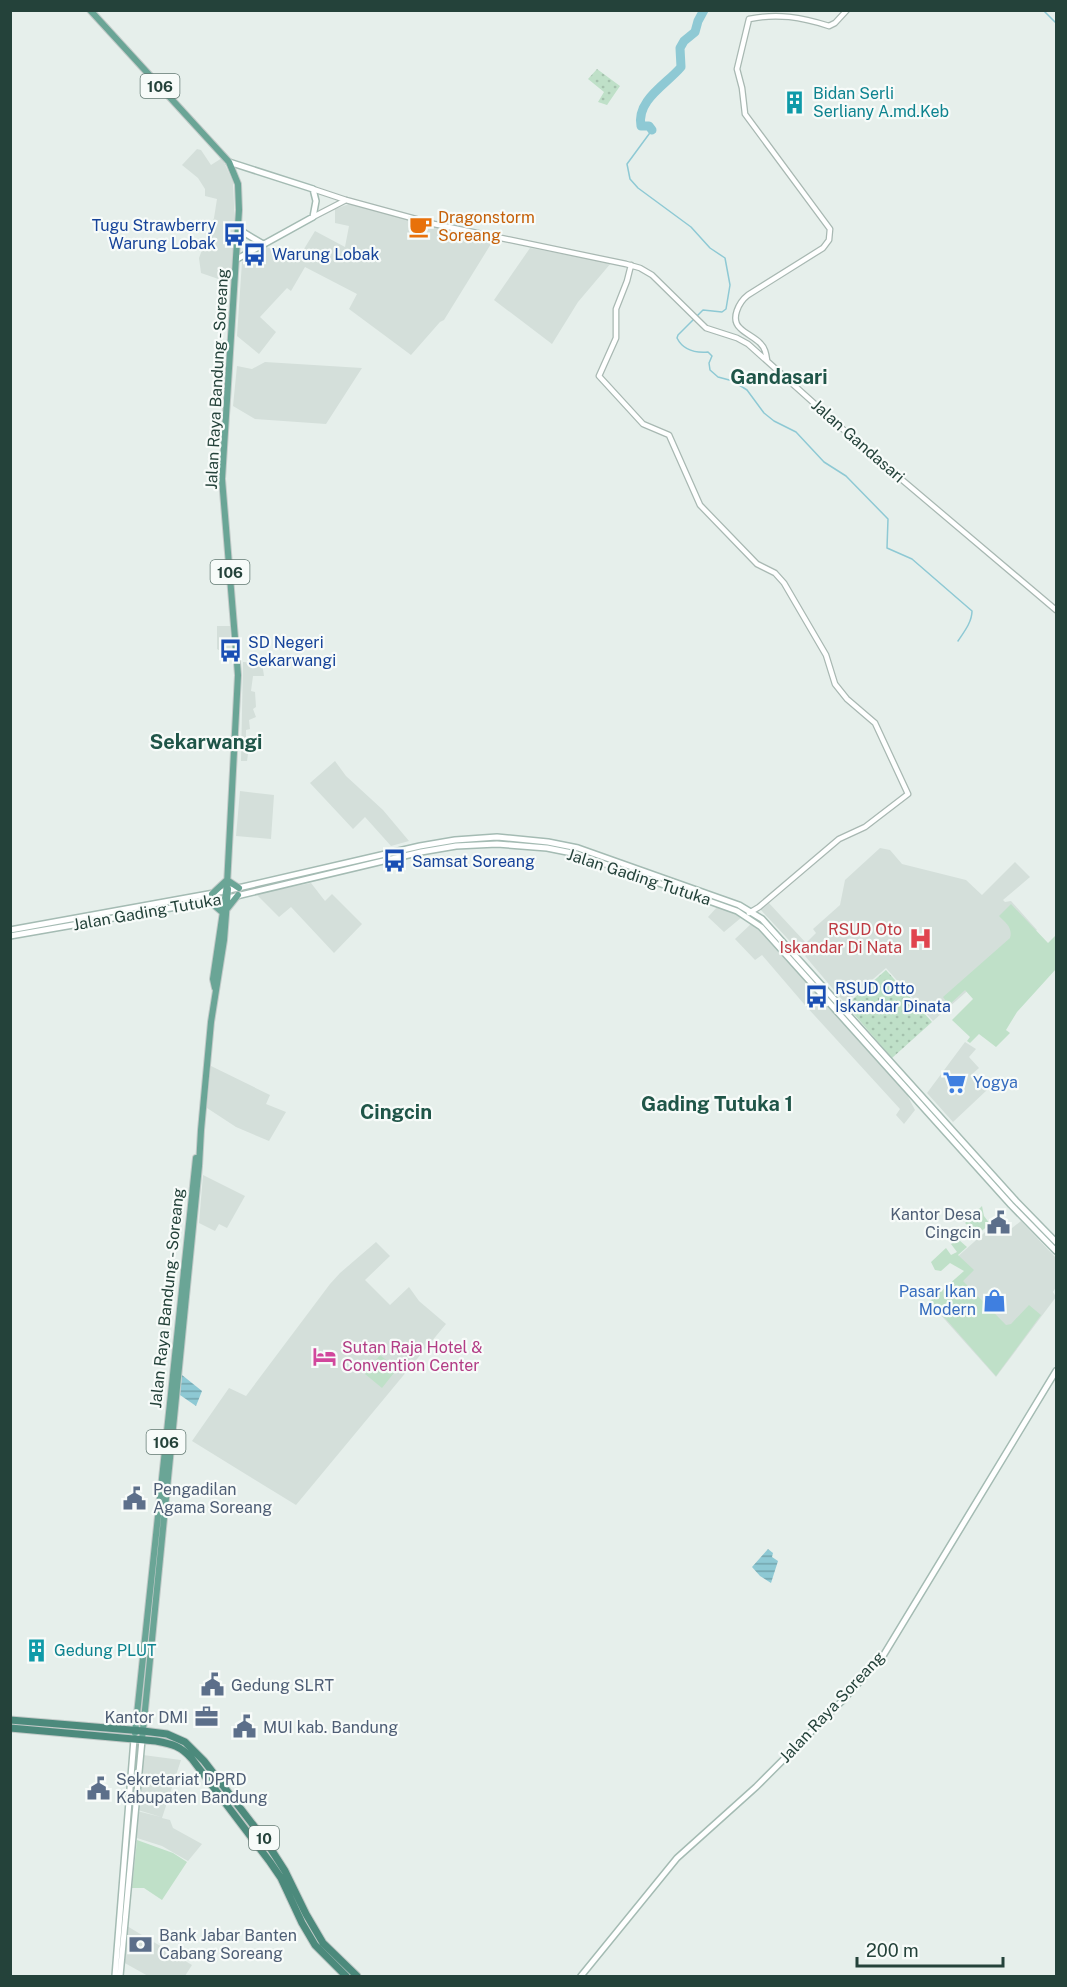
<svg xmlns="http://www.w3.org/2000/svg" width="1067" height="1987" viewBox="0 0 1067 1987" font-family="'Public Sans',sans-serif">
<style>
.built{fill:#d4dfda}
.grass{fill:#bfe0c8}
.park{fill:url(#park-dots)}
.water{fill:url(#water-rules)}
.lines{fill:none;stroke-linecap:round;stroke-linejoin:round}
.stream{stroke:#8ec9d4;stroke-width:1.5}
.river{stroke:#8ec9d4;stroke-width:9}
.tertiary-casing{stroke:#a8b8b2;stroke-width:7}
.secondary-casing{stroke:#a4bbb3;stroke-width:8}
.primary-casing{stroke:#c2cac8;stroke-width:8}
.trunk-casing{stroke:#c2cac8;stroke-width:9}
.tertiary{stroke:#fff;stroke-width:4.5}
.secondary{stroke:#fff;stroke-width:5}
.primary{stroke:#6aa596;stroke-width:6}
.trunk{stroke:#4c8a7c;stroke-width:7}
.labels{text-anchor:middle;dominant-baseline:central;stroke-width:4.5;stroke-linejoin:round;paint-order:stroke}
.shield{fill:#f7fbf9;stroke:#637a73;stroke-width:1.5}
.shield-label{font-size:15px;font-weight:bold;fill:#24423a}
.culture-label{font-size:16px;fill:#0d838f;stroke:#f7fbf9;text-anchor:start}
.food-label{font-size:16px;fill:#c56008;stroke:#f7fbf9;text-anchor:start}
.transit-label{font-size:16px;fill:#164399;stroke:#f7fbf9;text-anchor:start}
.street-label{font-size:16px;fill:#24423a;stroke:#f7fbf9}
.health-label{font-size:16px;fill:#be3a42;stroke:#f7fbf9;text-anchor:end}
.shop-label{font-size:16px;fill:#366cbe;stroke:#f7fbf9;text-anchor:start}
.service-label{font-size:16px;fill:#4e5e75;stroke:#f7fbf9;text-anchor:start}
.hotel-label{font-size:16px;fill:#b23c85;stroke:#f7fbf9;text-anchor:start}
.quarter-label{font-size:20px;font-weight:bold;fill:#1f5548;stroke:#f7fbf9}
</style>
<defs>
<pattern id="park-dots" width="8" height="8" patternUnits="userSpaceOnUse" patternTransform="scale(1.5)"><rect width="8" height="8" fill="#bfe0c8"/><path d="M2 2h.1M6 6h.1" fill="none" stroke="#a4c1ad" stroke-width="1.8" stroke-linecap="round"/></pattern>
<pattern id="water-rules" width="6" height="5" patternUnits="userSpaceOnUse" patternTransform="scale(1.5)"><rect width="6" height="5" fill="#8ec9d4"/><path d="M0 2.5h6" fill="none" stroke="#74a5ad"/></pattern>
</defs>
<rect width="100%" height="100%" fill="#e6efeb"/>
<!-- built -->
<path class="built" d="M197,149L201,150L211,165L222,158L233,182L235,227L230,283L201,273L199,258L214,218L217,199L205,196V189L198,178L182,165Z
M352,203L494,239L444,320L440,322L411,355L349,309L357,294L305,267L291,291L287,288L260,317L276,332L259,354L237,336L242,262L267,247L296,262L315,231L345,247L349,226L335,223V209Z
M530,248L611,263L578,302L552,344L494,300Z
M265,362L362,368L326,424L255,419L233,406L237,366L252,369Z
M217,626H230L231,657L217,649Z
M243,662L262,663L264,676H253L251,691L255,692L256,707L253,709L256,717L249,720L250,729L246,730V742L250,743L251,754H248L247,761H241Z
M335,761L346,776L383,810L409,841L391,846L365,817L353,829L310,783Z
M240,791L274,795L271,839L236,836Z
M880,848L890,850L902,864L966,880L982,895L1015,862L1030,877L1003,900L1005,902L1011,901L1037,930L933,1021L886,968L845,1003L805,956L813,950L809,945L800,952L760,909L768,902L806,943L816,933L813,929L840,905L845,880Z
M311,883L325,901L332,894L362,924L334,953L291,907L279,917L256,894Z
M718,906L742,917L724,932L708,917Z
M752,923L905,1091L915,1110L904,1124L896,1115L900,1109L804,1004L762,955L755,960L735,939Z
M965,1042L976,1049L969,1057L979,1068L970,1076L987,1090L953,1122L927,1093Z
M211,1066L270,1095L266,1104L286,1112L269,1141L236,1127L207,1108Z
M203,1175L245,1196L227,1228L219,1224L215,1231L199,1223Z
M1021,1221L1056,1258V1287L1053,1292L1056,1297L996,1377L930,1303L965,1271L955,1259L993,1225L1002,1236Z
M376,1242L390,1256L365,1280L390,1305L409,1287L419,1301L446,1324L296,1505L192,1441L229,1388L246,1396L330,1284L340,1273Z
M143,1755L181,1760L162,1818L170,1820L173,1828L202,1844L188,1861L162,1846L137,1838V1811L161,1817L138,1810Z
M127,1926L192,1965L185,1976L175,1975L174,1976H148L123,1962Z"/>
<!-- grass -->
<path class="grass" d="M1011,904L1048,943L1055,936L1056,937V969L1017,1012L1006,1030L1010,1033L996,1047L979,1034L970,1043L967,1041L970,1037L952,1020L973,999L965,990L949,1005L943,997L1010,938C1013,928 1006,923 999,916Z
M982,1206L984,1216L990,1224L978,1234L965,1223Z
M959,1240L967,1247L958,1255L974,1270L963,1281L1006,1325L1011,1324L1029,1305L1041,1315L996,1376L930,1301L964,1271L950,1263L941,1271L935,1270L931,1262L946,1248L951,1255L957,1252L951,1244Z
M380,1355L397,1369L382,1388L365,1374Z
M137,1840L173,1853L187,1862L162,1900L144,1888H132Z"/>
<!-- park -->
<path class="park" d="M597,69L620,86L607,105L598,102L604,92L588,79Z
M886,970L932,1022L892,1058L846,1005Z"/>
<!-- water -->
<path class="water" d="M182,1375L202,1391L196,1406L180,1395Z
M768,1549L773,1553L772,1557L778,1561L771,1583L760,1576L752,1567Z"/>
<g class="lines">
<!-- stream -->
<path class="stream" d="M1043,10L1056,23
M652,130L627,164L630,179L638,188L691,227L710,248L725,258L730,285L726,309L722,312L703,310L678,335L677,338C683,350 696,353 708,352L712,356L709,363L710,370L718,377L733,381L747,390L764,413L774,421L796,432L824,462L846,476L888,519L887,548L912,559L972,611C972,622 964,632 958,641"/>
<!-- river -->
<path class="river" d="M652,130L649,126H641C636,100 667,84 681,67L680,48L684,41L695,32L698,21L704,10"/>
<defs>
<path id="tertiary" d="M313,189L346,200L434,224L626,264L640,268L652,275L706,328L737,338L748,344L855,440L1056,610
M313,217L346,200
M631,265L627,281L616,309V338L599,376L643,424L669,435L700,505L757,564L775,573L784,583L826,655L835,684L847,699L875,723L908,794L865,827L839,839L759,907L749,913
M767,360C766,353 765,348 760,343C754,337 746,334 740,328C730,319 739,302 748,295L823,248L829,240L830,229L745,114L742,88L737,69L749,19C777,13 801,17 829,26L835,23L847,10"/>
<path id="secondary" d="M229,162L313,189L316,201L313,217L237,259
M238,229L263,244
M10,930L225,891L420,846L455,840L497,837L548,842L578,848L739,905L762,919L1016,1201L1056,1242
M10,936L228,898L421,852L456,846L497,844L547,848L577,854L737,911L761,927L1011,1205L1056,1251
M115,1976L134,1739
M120,1976L142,1740
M581,1976L677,1858L756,1787L841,1702L883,1656L1056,1371"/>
<path id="primary" d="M90,10L229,162L238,184L239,210L222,479L238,675L227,885L213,979L215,988
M212,894L227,880L239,888
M209,901L222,912
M227,909L238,895
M135,1733L196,1158
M142,1740L199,1166L201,1130L211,1022L224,940L228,889"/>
<path id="trunk" d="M10,1720L143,1731L167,1734L185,1742L204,1761L267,1843L285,1871L306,1914L323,1943L357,1976
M10,1728L156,1741C172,1744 181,1746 192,1759L270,1862L281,1878L302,1923L315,1945L346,1976"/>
</defs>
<!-- tertiary casing -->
<use href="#tertiary" class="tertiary-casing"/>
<!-- secondary casing -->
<use href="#secondary" class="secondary-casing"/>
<!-- primary casing -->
<use href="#primary" class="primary-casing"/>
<!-- trunk casing -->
<use href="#trunk" class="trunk-casing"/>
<!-- tertiary -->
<use href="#tertiary" class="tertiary"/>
<!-- secondary -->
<use href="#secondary" class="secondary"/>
<!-- primary -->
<use href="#primary" class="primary"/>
<!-- trunk -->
<use href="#trunk" class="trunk"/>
</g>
<!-- icons -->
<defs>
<symbol id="building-bare" viewBox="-9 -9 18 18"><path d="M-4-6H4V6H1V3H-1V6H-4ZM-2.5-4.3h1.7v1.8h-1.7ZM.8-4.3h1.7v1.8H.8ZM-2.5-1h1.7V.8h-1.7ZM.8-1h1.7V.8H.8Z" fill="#0f9aa8" stroke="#f7fbf9" stroke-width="2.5" paint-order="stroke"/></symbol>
<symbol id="cafe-bare" viewBox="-9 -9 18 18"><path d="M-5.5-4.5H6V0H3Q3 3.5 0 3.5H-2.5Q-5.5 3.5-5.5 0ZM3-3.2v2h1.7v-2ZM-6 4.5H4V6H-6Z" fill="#e8710a" stroke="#f7fbf9" stroke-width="2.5" paint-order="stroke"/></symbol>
<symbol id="bus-bare" viewBox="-9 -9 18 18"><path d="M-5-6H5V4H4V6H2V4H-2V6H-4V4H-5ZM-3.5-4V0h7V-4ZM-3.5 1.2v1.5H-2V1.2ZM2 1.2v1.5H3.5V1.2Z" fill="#1a4fb4" stroke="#f7fbf9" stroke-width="2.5" paint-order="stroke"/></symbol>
<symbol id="hospital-bare" viewBox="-9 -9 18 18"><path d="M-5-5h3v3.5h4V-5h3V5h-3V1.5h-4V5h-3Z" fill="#e0444e" stroke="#f7fbf9" stroke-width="2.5" paint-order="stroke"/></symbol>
<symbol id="supermarket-bare" viewBox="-9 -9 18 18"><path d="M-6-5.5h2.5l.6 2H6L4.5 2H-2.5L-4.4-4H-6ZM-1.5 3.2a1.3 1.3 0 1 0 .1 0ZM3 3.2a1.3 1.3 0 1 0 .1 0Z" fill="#3f7fe0" stroke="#f7fbf9" stroke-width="2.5" paint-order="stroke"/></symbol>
<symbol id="civic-bare" viewBox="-9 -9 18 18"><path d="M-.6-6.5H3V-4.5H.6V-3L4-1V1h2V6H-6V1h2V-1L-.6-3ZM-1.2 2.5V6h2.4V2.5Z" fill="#5c6f8a" stroke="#f7fbf9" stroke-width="2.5" paint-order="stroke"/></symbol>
<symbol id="shop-bare" viewBox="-9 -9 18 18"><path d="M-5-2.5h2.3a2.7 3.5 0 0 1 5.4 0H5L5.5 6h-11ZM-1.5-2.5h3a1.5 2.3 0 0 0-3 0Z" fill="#3f7fe0" stroke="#f7fbf9" stroke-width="2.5" paint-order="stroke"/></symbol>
<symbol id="hotel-bare" viewBox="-9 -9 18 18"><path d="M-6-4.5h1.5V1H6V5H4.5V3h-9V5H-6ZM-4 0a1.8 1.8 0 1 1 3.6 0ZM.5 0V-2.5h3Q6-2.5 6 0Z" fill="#d1479c" stroke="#f7fbf9" stroke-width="2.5" paint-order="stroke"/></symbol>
<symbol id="office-bare" viewBox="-9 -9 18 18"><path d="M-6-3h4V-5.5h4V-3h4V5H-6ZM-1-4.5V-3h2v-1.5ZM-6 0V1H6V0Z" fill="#5c6f8a" stroke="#f7fbf9" stroke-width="2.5" paint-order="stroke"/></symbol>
<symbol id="bank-bare" viewBox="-9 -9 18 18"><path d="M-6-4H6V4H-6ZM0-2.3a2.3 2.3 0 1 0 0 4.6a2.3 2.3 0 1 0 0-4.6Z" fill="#5c6f8a" stroke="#f7fbf9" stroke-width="2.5" paint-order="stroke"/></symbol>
</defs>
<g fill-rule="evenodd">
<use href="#building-bare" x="778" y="86" width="33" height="33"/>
<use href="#cafe-bare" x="404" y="210" width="33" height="33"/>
<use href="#bus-bare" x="218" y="218" width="33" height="33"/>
<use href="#bus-bare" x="238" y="238" width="33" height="33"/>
<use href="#bus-bare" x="214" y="634" width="33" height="33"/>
<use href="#bus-bare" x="378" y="844" width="33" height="33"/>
<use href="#hospital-bare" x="904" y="922" width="33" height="33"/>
<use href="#bus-bare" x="800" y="980" width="33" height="33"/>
<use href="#supermarket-bare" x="938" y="1066" width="33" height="33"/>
<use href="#civic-bare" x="982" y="1206" width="33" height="33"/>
<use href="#shop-bare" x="978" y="1284" width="33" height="33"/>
<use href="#hotel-bare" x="308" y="1340" width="33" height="33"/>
<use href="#civic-bare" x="118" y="1482" width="33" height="33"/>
<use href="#building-bare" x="20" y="1634" width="33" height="33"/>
<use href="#civic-bare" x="196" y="1668" width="33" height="33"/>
<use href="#office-bare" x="190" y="1700" width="33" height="33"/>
<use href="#civic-bare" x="228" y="1710" width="33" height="33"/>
<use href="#civic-bare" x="82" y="1772" width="33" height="33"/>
<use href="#bank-bare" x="124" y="1928" width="33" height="33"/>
</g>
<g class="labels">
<!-- shield labels -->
<g class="shield">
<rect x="140.5" y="74" width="39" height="24" rx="4.5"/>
<rect x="210.5" y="560" width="39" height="24" rx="4.5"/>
<rect x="146.5" y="1430" width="39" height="24" rx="4.5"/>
<rect x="249" y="1826" width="30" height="24" rx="4.5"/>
</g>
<g class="shield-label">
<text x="160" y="86">106</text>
<text x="230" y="572">106</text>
<text x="166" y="1442">106</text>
<text x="264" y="1838">10</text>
</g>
<!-- culture labels -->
<g class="culture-label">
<text x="813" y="93">Bidan Serli<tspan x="813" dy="18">Serliany A.md.Keb</tspan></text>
<text x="54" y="1650">Gedung PLUT</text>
</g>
<!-- food labels -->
<g class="food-label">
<text x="438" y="217">Dragonstorm<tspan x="438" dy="18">Soreang</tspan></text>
</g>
<!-- transit labels -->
<g class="transit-label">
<text x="216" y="225" text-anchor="end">Tugu Strawberry<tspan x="216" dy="18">Warung Lobak</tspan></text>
<text x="272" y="254">Warung Lobak</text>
<text x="248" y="642">SD Negeri<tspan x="248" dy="18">Sekarwangi</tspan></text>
<text x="412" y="861">Samsat Soreang</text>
<text x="835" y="988">RSUD Otto<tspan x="835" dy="18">Iskandar Dinata</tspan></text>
</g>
<!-- street labels -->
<g class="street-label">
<text transform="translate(217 379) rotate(-87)">Jalan Raya Bandung - Soreang</text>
<text transform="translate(858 441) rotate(41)">Jalan Gandasari</text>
<text transform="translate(639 877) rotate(18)">Jalan Gading Tutuka</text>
<text transform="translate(147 912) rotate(-10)">Jalan Gading Tutuka</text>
<text transform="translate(167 1298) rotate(-84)">Jalan Raya Bandung - Soreang</text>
<text transform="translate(832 1707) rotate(-47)">Jalan Raya Soreang</text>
</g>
<!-- health labels -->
<g class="health-label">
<text x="902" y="929">RSUD Oto<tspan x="902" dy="18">Iskandar Di Nata</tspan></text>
</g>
<!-- shop labels -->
<g class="shop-label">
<text x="973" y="1082">Yogya</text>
<text x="976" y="1291" text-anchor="end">Pasar Ikan<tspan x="976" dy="18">Modern</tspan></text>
</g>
<!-- service labels -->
<g class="service-label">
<text x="981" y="1214" text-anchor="end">Kantor Desa<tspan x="981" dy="18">Cingcin</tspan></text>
<text x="153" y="1489">Pengadilan<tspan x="153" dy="18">Agama Soreang</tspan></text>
<text x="231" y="1685">Gedung SLRT</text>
<text x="188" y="1717" text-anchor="end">Kantor DMI</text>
<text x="263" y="1727">MUI kab. Bandung</text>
<text x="116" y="1779">Sekretariat DPRD<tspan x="116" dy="18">Kabupaten Bandung</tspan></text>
<text x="159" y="1935">Bank Jabar Banten<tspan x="159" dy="18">Cabang Soreang</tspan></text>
</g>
<!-- hotel labels -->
<g class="hotel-label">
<text x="342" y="1347">Sutan Raja Hotel &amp;<tspan x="342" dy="18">Convention Center</tspan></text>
</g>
<!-- quarter labels -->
<g class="quarter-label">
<text x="779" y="377">Gandasari</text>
<text x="206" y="742">Sekarwangi</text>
<text x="717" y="1104">Gading Tutuka 1</text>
<text x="396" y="1112">Cingcin</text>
</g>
</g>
<!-- border -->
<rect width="1067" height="1987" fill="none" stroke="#24423a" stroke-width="24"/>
<!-- scale -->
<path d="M857 1957v9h146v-9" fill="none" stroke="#24423a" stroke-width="3"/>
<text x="866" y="1957" font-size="18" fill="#24423a" stroke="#f7fbf9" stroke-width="4.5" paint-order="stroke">200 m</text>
</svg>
